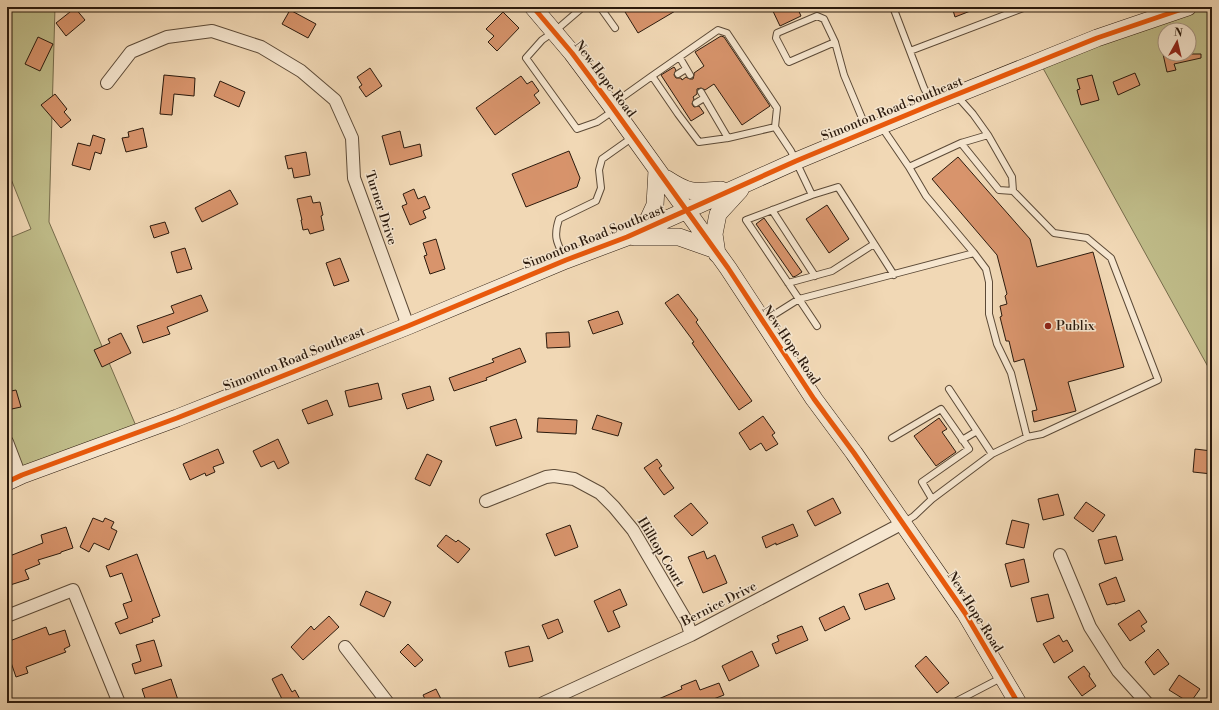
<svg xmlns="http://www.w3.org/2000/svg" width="1219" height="710" viewBox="0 0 1219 710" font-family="'Libre Bodoni',serif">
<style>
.green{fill:#c0bd8a;stroke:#766c4c;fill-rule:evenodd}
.building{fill:#d8946c;stroke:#2b1a0d}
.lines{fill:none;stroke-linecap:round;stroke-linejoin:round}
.lane-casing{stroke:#5c4a37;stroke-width:8}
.street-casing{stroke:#5c4a37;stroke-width:14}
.secondary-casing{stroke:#2b1a0d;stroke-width:18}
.lane{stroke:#f6e6cf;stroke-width:6}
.street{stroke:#f6e6cf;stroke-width:12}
.secondary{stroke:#f6e6cf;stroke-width:17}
.cycleway-casing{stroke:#f6e6cf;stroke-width:8}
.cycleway{stroke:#e8590c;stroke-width:5}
.poi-dot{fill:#8f2418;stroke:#f6e6cf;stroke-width:1.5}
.labels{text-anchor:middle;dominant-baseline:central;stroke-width:3;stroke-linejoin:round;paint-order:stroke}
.street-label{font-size:13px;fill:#2b1a0d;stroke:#f6e6cf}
.poi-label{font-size:13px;fill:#2b1a0d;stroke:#f6e6cf;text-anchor:start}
</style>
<rect width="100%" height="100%" fill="#f1d8b5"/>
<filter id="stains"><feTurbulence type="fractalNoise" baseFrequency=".005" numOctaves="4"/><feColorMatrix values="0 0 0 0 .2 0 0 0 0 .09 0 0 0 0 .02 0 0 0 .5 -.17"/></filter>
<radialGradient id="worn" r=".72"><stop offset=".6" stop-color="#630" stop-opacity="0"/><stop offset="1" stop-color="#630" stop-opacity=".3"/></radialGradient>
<!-- green -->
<path class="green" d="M7,7H55L49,222L136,426L7,476V239L31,229L7,169Z
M1192,7H1212V374L1039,61ZM1165,30H1189V54H1165Z"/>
<!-- building -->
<path class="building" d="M622,7H682L638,33Z
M771,7H797L801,16L780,26Z
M952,7H978V8L955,17Z
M75,8L85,20L66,36L56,23Z
M290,10L316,24L308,38L282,24Z
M503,12L519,28L497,51L488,42L494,36L486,29Z
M721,36L724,37L770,106L742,125L714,84L705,90L701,88L697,89V94L693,97L694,99L692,104L694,107L699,106L704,113L691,121L661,75L674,67L676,70L674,75L676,78H681L682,80L686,77L690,79H693L694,75V73L704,66L695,52Z
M38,37L53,44L40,71L25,64Z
M1163,54H1201V58L1174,64L1176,70L1167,72Z
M370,68L382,86L366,97L359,87L362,85L357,77Z
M1135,73L1140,85L1118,95L1113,82Z
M164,75L195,78L194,96L174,94L172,115L160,114Z
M1092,75L1099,100L1081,105L1077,90L1080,89L1077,79Z
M521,76L527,84L532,81L539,91L534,95L540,103L495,135L476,108Z
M220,81L245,92L239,107L214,96Z
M55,94L67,109L64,112L71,120L61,128L41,105Z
M143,128L147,147L126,152L122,138L129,137L128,132Z
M400,131L404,148L420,144L422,156L390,165L382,136Z
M93,135L105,139L101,154L95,152L90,170L72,165L78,143L90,146Z
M569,151L580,178L577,187L526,207L512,174Z
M306,152L310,175L294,178L292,168L288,169L285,156Z
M958,157L1030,239L1037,267L1093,252L1124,367L1068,382L1076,411L1034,422L1032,411L1037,410L1024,359L1014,362L1009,341H1006L1000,317L1002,316L1000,306L1007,304L1005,296L1007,294L997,255L932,179Z
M414,189L418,199L425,196L430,208L423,211L426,218L410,225L402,206L407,204L403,194Z
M230,190L238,204L202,222L195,208Z
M311,196L313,203L320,202L323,215L321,216L324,230L310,234L308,229L303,230L301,220H302L297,199Z
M827,205L849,239L829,253L806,219Z
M764,218L802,272L796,276L793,277L756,224Z
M165,222L169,233L154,238L150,226Z
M436,239L445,269L430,274L424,256L427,255L423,243Z
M185,248L192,269L177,273L171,252Z
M340,258L349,281L334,286L326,263Z
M678,294L698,320L696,322L752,401L739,410L692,343L694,342L665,303Z
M201,295L208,311L167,327L170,334L143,343L137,326L174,313L171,306Z
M618,311L623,324L593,334L588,321Z
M569,332L570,347L547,348L546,333Z
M121,333L131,353L102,367L94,350L110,343L108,339Z
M520,348L526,362L486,378L487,380L454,391L449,378L494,362L492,359Z
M378,383L382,399L349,407L345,391Z
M430,386L434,400L407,409L402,394Z
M16,390L21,407L7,410V392Z
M327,400L333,415L308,424L302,410Z
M597,415L622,423L618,436L592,429Z
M763,416L775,433L772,435L778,444L766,451L761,443L750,450L739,433Z
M538,418L577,420L576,434L537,432Z
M939,418L947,429L942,432L956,452L936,466L914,436Z
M516,419L522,438L496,446L490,427Z
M278,439L289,463L278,469L274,461L261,467L253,451Z
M218,449L224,463L213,467L215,472L206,476L205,473L190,480L183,464Z
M1195,449L1212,451V474L1193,472Z
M427,454L442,461L430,486L415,479Z
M657,459L662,466L659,468L674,488L664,495L644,468Z
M1058,494L1064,515L1043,520L1038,499Z
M833,498L841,513L815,526L807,511Z
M1086,502L1105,515L1093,532L1074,518Z
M691,503L708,523L692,536L674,516Z
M93,518L103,522L105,518L114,522L111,528L117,531L109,550L94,543L89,552L80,547Z
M1012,520L1029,524L1024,548L1006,544Z
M793,524L798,536L776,545V543L766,548L762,537Z
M570,525L578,547L555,556L546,534Z
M66,527L73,548L61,552V553L38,560L40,564L25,570L29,579L7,586V557L43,543L41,535Z
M446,535L456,542L458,540L470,549L458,563L437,546Z
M1116,536L1123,560L1105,564L1098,540Z
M704,551L707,559L715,555L727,583L703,593L688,557Z
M137,554L160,616L152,619L153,622L120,634L115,623L128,618L123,604L132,601L122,573L110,577L106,566Z
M1024,559L1029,582L1011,587L1005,564Z
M1116,577L1125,601L1115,604V603L1107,605L1099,584Z
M888,583L895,599L865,610L859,594Z
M620,589L627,605L613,611L620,627L608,632L594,601Z
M366,591L391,602L384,617L360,605Z
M1048,594L1054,618L1037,622L1031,598Z
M844,606L850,619L825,631L819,618Z
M1139,610L1147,622L1141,626L1145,631L1130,641L1118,624Z
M329,616L339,627L303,660L291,647L311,626L314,630Z
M558,619L563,632L548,639L542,625Z
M802,626L808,640L776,654L772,644L779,641L777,636Z
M46,627L49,635L65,630L70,646L64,649L66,652L26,667L28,673L16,677L7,651V642Z
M1059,635L1063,642L1067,640L1073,651L1054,663L1043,644Z
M154,640L162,666L135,674L132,664L141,661L136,645Z
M408,644L423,660L415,667L400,652Z
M529,646L533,661L509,667L505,652Z
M1158,649L1169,664L1154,675L1145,662Z
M752,651L759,666L729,681L722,666Z
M926,656L949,683L937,693L915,666Z
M1084,666L1090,674L1089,676L1096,686L1082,696L1068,677Z
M282,674L292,692L295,690L302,703H284L272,679Z
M1179,675L1200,689L1190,703L1169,690Z
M171,679L179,703H150L149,700L146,701L142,689Z
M696,680L700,690L719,683L724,695L703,703H649L682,689L681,686Z
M436,689L443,703H427L423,695Z"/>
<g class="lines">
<defs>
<path id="lane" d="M583,7L555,31L542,40L526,58L577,129L597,122L613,111
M600,7L615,28
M893,7L924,88L932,103
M835,42L824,19L817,16L777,33L776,38L788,61L789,62L835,42L844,75L867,130
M910,51L1026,7
M680,58L690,75
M678,74L686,69
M652,76L718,30L727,33L777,108L775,127
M701,92L728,138
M696,103L704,98
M611,104L624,96L652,76L678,114L699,142L728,138L775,127L791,151L812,195L746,220L817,326
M881,126L909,167L926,196L974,253L986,269L989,282V314L997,344L1011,373L1027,437
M988,135L1012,177L1013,191
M909,167L961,143L988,135L973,114L957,96
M812,195L838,187L894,275
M772,210L815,276
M565,259C557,243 553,237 559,219L596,201L601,188L599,170L602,159L633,137
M788,283L832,271L874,244
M764,321L799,299L974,253
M949,389L992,454
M892,438L941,409L969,449L922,482L932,499
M962,440L977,431
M903,523L914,516L932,499L992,454L1027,437L1042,434L1158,380L1111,258L1087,238L1054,233L1013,191L999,190L961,143
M953,703L1001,678"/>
<path id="street" d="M107,83L131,52L167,37L212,31L261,47L301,71L335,100L352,138L354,178L408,326
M7,442L20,476
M486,501L546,477L554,476L574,479L600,493L614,507L633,530L687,622L691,635
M1060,555L1090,627L1118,671L1147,703
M7,616L73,590L119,703
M345,647L388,703
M543,703L691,635L903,523"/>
<path id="secondary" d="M533,7L572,53L610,104L728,268L814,399L854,453L965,613L1018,703
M667,179C690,194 694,192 721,190
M643,231L655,205L657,170
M634,237H679L713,249
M717,254L714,234L718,214L740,190
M7,482L22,475L177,418L408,326L566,260L627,237L796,161L933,104L1097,38L1188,7"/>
</defs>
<!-- lane casing -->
<use href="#lane" class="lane-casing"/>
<!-- street casing -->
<use href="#street" class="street-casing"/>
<!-- secondary casing -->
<use href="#secondary" class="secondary-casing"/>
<!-- lane -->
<use href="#lane" class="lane"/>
<!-- street -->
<use href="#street" class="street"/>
<!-- secondary -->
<use href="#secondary" class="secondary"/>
<defs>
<path id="cycleway" d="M533,7L572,53L610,104L728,268L814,399L854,453L965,613L1018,703
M7,482L22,475L177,418L408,326L566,260L627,237L796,161L933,104L1097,38L1188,7"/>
</defs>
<!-- cycleway casing -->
<use href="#cycleway" class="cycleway-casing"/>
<!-- cycleway -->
<use href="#cycleway" class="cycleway"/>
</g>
<!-- markers -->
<circle class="poi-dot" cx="1048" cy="326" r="4"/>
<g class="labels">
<!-- street labels -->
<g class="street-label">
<text transform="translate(605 79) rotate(53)">New Hope Road</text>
<text transform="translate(892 109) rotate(-22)">Simonton Road Southeast</text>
<text transform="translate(381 208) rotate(72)">Turner Drive</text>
<text transform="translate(594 237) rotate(-22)">Simonton Road Southeast</text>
<text transform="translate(791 345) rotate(56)">New Hope Road</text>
<text transform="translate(294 359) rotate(-22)">Simonton Road Southeast</text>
<text transform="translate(661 552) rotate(59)">Hilltop Court</text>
<text transform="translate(719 604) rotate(-27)">Bernice Drive</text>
<text transform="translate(975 612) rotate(58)">New Hope Road</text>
</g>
<!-- poi labels -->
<g class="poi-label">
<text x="1056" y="326">Publix</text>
</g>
</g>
<!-- margin -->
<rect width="1219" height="710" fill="none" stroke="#f1d8b5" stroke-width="24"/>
<rect x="8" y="8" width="1203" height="694" fill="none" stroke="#2b1a0d" stroke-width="2"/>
<rect x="12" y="12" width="1195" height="686" fill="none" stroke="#2b1a0d"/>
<!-- north arrow -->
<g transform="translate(1177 42) rotate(8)"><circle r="19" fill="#f6e6cf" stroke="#a59481"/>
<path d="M0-3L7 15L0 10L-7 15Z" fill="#8f2418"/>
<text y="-6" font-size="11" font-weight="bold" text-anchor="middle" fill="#2b1a0d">N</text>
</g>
<rect width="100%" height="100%" filter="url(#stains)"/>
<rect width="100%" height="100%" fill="url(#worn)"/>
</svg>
